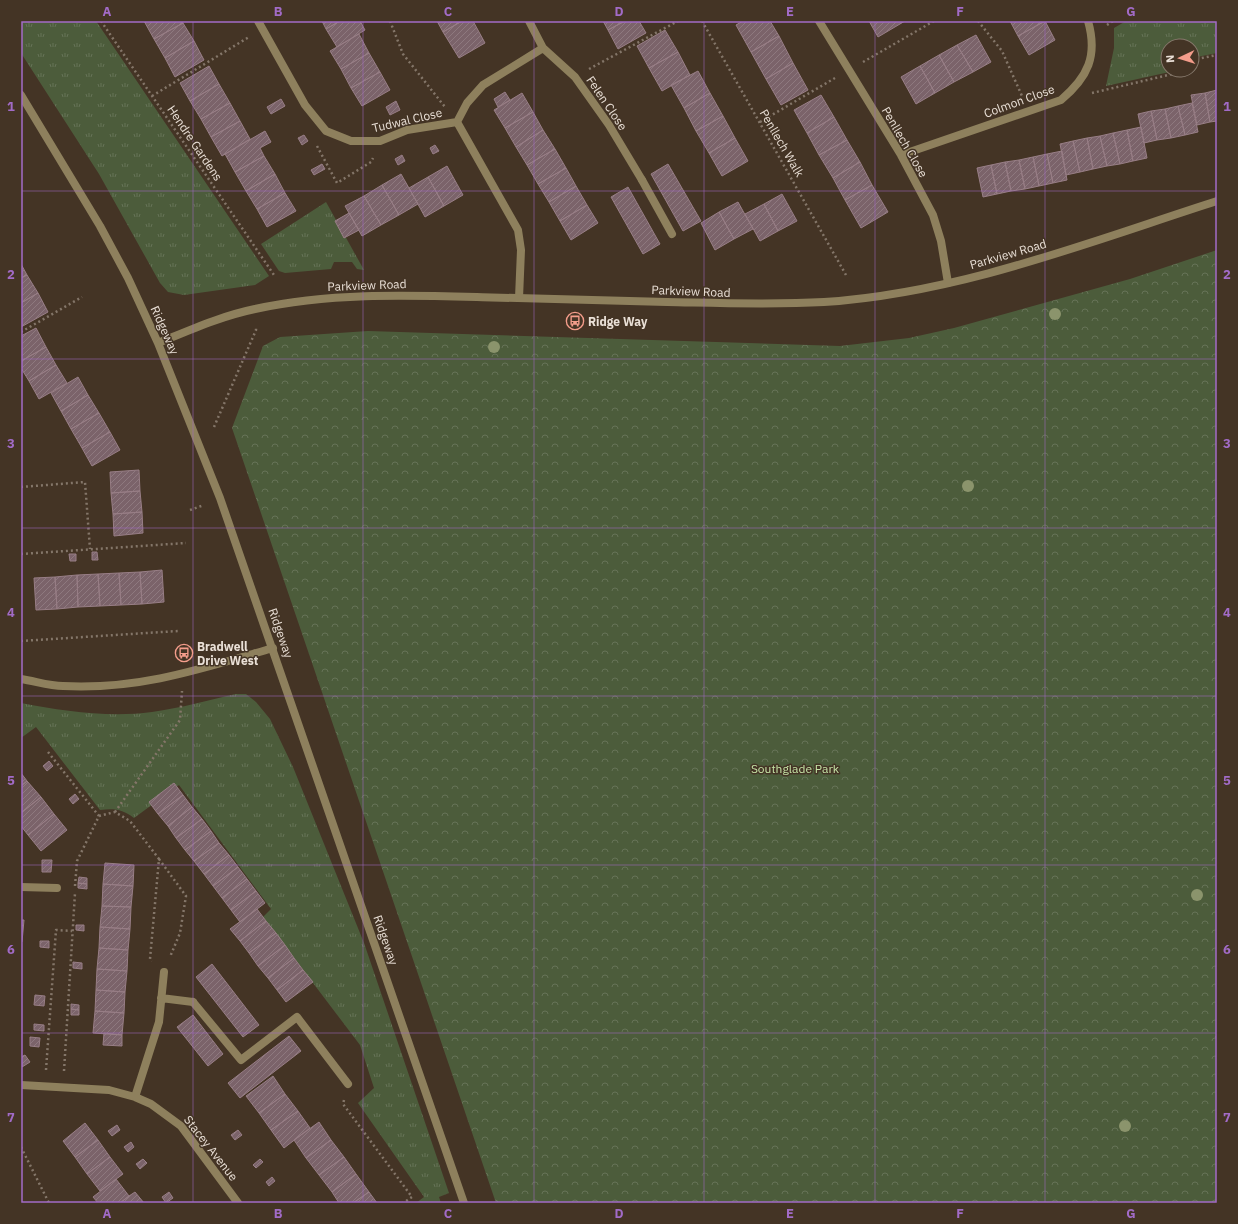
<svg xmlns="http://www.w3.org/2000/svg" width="1238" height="1224" viewBox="0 0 1238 1224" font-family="'IBM Plex Sans',sans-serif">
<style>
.grass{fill:url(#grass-tufts)}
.park{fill:url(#park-crowns)}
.building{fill:url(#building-hatch);stroke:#987e86}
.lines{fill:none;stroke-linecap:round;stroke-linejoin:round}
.path{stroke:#847669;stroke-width:2.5;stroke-dasharray:2 3;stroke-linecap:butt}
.service{stroke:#8e805d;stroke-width:8}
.minor{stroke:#8e805d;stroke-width:8}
.tertiary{stroke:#8e805d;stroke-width:8}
.tree{fill:#8b946c}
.grid{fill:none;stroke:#a26bc7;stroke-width:1;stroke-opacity:0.55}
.labels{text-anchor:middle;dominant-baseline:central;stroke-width:3;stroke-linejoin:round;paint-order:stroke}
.street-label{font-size:12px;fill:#eae0d7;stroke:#443425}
.poi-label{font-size:12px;font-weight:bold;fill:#eae0d7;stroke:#443425;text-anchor:start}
.park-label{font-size:12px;fill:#c5e3a6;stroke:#443425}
.neatline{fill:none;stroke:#a26bc7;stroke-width:1.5}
.grid-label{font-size:13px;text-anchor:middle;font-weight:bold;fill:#a26bc7}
</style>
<defs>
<pattern id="grass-tufts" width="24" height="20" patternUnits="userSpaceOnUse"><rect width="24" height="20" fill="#4c5c3b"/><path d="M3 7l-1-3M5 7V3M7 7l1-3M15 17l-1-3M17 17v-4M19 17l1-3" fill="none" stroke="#667357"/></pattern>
<pattern id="park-crowns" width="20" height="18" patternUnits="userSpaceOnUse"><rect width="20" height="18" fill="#4c5c3b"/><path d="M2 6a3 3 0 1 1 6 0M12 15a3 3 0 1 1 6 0" fill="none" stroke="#667357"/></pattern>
<pattern id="building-hatch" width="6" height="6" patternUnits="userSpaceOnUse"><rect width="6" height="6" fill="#7b636a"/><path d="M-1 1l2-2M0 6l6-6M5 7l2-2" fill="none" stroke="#8e797f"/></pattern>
</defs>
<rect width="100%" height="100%" fill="#443425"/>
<!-- grass -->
<path class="grass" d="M21,21H96L269,276L255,285L184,295L168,292L160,283L99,174L21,53Z
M1126,21H1217V53L1192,58V46H1168V70H1175L1174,71L1106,86L1114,48V28Z
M326,202L364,270L357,269L352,262H334L331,269L285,273L279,271L261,244Z
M236,694H246L256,702L270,719L293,767L364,943L449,1193L439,1197L441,1203H416L424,1197L358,1103L374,1088L360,1045L263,917L271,909L179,785L134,818C123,809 113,808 100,810L36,727L21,738V703C63,711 109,718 152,712C181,708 209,700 236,694Z"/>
<!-- park -->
<path class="park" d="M1217,250V1203H496L232,428L263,346L280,337L368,331L840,346L909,338L954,328L1130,279Z"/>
<!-- building -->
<path class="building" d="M144,21H182L183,23L154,39Z
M322,21H340L326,29Z
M340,21H360L365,30L337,47L326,29Z
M437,21H462L443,32Z
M462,21H473L485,43L459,58L443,32Z
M603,21H625L608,30Z
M625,21H639L646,33L618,49L608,30Z
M743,21H770L779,36L751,52L736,25Z
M869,21H905L878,37Z
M1010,21H1045L1018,36Z
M1045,21L1055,40L1029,55L1018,36Z
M183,23L194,41L165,58L154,39Z
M665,30L678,52L649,68L637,46Z
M359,34L369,53L341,69L330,51Z
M976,35L991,62L973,72L957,45Z
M779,36L793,63L766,79L751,52Z
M194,41L204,60L175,77L165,58Z
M957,45L973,72L954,82L939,55Z
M678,52L690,75L662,91L649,68Z
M369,53L380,72L351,88L341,69Z
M939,55L954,82L935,93L920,66Z
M793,63L808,90L781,105L766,79Z
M209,66L219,84L190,101L180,83Z
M920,66L935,93L916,104L901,77Z
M698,71L710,93L684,108L671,85Z
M380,72L390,90L362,106L351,88Z
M219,84L230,103L201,119L190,101Z
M1217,90V121L1210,122L1205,93Z
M505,92L510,100L498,107L494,99Z
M522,93L533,112L505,128L494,110Z
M710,93L723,116L696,131L684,108Z
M1205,93L1210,122L1197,125L1191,95Z
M821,95L834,117L807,133L794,110Z
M281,99L285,106L271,114L267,107Z
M396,101L400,110L390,115L386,107Z
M230,103L240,121L211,137L201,119Z
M1192,103L1198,132L1185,135L1178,106Z
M1178,106L1185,135L1171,138L1165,109Z
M1165,109L1171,138L1157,140L1151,111Z
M1151,111L1157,140L1144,143L1138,114Z
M533,112L543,130L516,147L505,128Z
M723,116L735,138L709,153L696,131Z
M834,117L847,140L819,155L807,133Z
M240,121L250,139L222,156L211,137Z
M1141,127L1147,158L1133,161L1127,130Z
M543,130L555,149L527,165L516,147Z
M1127,130L1133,161L1120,164L1113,133Z
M265,131L271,142L260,148L264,156L235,172L225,154Z
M1113,133L1120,164L1107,166L1100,136Z
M304,135L308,141L302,145L298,138Z
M1100,136L1107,166L1093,169L1087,138Z
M735,138L748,161L722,176L709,153Z
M1087,138L1093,169L1080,172L1073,141Z
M847,140L860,162L833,178L819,155Z
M1073,141L1080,172L1066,175L1060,144Z
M435,145L439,151L433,154L430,148Z
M555,149L566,168L538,184L527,165Z
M1062,151L1067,180L1053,183L1047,154Z
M1047,154L1053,183L1039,186L1033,157Z
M402,155L405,161L398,165L395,159Z
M264,156L275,174L246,191L235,172Z
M1033,157L1039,186L1025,189L1019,160Z
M1019,160L1025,189L1011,191L1005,162Z
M860,162L872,185L845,200L833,178Z
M1005,162L1011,191L997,194L991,165Z
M322,164L325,169L314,175L311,170Z
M668,164L701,221L683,231L651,174Z
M991,165L997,194L983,197L977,168Z
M447,166L463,195L444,206L428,177Z
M566,168L576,186L549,202L538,184Z
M275,174L285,193L257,209L246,191Z
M401,174L418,204L399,215L382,185Z
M428,177L444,206L425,217L409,188Z
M382,185L399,215L381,225L364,196Z
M872,185L888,212L861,228L845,200Z
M576,186L587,205L560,221L549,202Z
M628,187L660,244L643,254L611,197Z
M285,193L296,211L267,227L257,209Z
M782,194L797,221L778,231L764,204Z
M364,196L381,225L362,236L345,206Z
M738,202L753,229L734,239L719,212Z
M764,204L778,231L760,241L745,214Z
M587,205L598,223L571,240L560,221Z
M719,212L734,239L715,250L701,223Z
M349,213L359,230L344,238L335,221Z
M21,264L27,275L21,278Z
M27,275L38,293L21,303V278Z
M38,293L48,312L21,327V303Z
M36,328L46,347L21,361V336Z
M46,347L56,365L29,381L21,368V361Z
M56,365L67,383L39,399L29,381Z
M78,377L88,395L61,411L51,393Z
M88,395L99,413L71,429L61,411Z
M99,413L110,432L82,448L71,429Z
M110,432L120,450L92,466L82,448Z
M139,470L140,491L111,493L110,472Z
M140,491L142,512L113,514L111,493Z
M142,512L143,533L114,536L113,514Z
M92,552H97L98,560H92Z
M69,554H76V561H70Z
M162,570L164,602L142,604L140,572Z
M140,572L142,604L121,605L119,573Z
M119,573L121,605L100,606L98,574Z
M98,574L100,606L78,607L77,575Z
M77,575L78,607L57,609L55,577Z
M55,577L57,609L36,610L34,578Z
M49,761L53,766L47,771L43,766Z
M21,773L27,781L21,786Z
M27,781L41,797L21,813V786Z
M174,783L183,795L158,814L149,802Z
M75,794L79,799L73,804L69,799Z
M183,795L192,807L168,826L158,814Z
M41,797L54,814L28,835L21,826V813Z
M192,807L202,819L176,838L168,826Z
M54,814L67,830L41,851L28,835Z
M202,819L211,831L185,850L176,838Z
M211,831L219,843L194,861L185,850Z
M219,843L229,855L204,874L194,861Z
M229,855L238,867L213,886L204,874Z
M42,860H52L51,872H42Z
M105,863L134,865L133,886L103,884Z
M238,867L247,879L222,898L213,886Z
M79,877L87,878V884L78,883Z
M247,879L256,891L231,910L222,898Z
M78,883L87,884V889L78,888Z
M103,884L133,886L131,907L102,906Z
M256,891L265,903L240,922L231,910Z
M102,906L131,907L130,929L100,927Z
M257,909L266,921L240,941L230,929Z
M21,920H24L22,942H21Z
M266,921L276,933L249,953L240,941Z
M76,925H84V931L76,930Z
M100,927L130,929L128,950L99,948Z
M276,933L285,945L258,966L249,953Z
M40,941H49V948L40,947Z
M285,945L294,958L268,978L258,966Z
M99,948L128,950L127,971L97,969Z
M294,958L303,970L277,990L268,978Z
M73,962L82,963V969L73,968Z
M212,964L259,1025L243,1037L196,977Z
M97,969L127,971L125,992L96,990Z
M303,970L313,982L286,1002L277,990Z
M96,990L125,992L124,1013L95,1011Z
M35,995L45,996L44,1006L34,1005Z
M71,1004L79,1005V1010L71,1009Z
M71,1009L79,1010V1015H71Z
M95,1011L124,1013L122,1035L93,1033Z
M193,1015L223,1054L208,1066L177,1027Z
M34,1024L44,1025V1031L34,1030Z
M104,1033L122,1035V1046L103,1045Z
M289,1036L301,1051L240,1098L228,1083Z
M30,1037L40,1038L39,1047L30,1046Z
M25,1055L30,1062L22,1067L21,1057Z
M273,1076L285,1094L259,1113L246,1096Z
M285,1094L298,1111L271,1130L259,1113Z
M298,1111L310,1128L284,1148L271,1130Z
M319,1122L331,1140L306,1158L294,1140Z
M85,1123L98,1140L75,1157L63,1141Z
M117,1125L120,1130L112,1136L108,1131Z
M238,1130L242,1135L235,1140L231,1135Z
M98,1140L110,1157L87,1174L75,1157Z
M331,1140L344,1157L319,1175L306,1158Z
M131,1142L134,1147L128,1152L124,1147Z
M110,1157L123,1174L100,1191L87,1174Z
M344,1157L356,1174L332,1192L319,1175Z
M143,1159L147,1163L140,1169L136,1164Z
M260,1159L263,1162L256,1168L253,1165Z
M356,1174L369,1192L353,1203H339L332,1192Z
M272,1177L275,1181L269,1186L266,1182Z
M116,1179L129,1196L120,1203H98L93,1197Z
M135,1192L144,1203H120L129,1196Z
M169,1192L173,1198L166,1203L162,1197Z
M369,1192L377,1203H353Z"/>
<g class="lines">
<!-- path -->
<path class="path" d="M101,21L274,275
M390,21L403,54L445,107
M702,21L846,275
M978,21L1002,51L1022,96
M1107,25L1113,21
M1192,60L1217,55
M863,62L934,21
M589,69L678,21
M1092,93L1181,72V70
M152,96L249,37
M760,122L835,78
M317,146L337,183L371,162L373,158
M21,332L82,297
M214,427L256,330V327
M21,487L85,482L90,549
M190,510L204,505
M21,554L186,543
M21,641L178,631
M48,752L99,816L77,861L75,886
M115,812L180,720L182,691
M99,816L115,812L130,821L159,859L150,959L152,961
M159,859L186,896L180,933L170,957
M1216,1036L1217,1038
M46,1070L56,930L72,931
M64,1071L75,893
M344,1100L343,1104L412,1197L403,1203
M21,1147L49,1203"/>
<!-- service -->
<path class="service" d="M642,180L672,234
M21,887L57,888
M193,1002L241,1060L297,1017L348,1084"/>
<!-- minor -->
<path class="minor" d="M258,21L305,105L326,131L351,141H380L407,130L457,122L518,230L521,250L519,298
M529,21L543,48L575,77L609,125L642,180
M819,21L901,155L933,215L941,241L948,283
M457,122L467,103L483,85L543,48
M901,155L1061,100C1088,77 1098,56 1088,21
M161,998L193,1002
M21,1085L109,1090L135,1097L151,1104L181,1126L238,1203
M135,1097L159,1022L164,972"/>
<!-- tertiary -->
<path class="tertiary" d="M21,95L100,226L128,278L158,343L220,498L464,1203
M158,343C190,330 221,316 255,309C328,293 402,295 477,297C540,299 603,300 667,302C719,303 771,305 824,302C960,293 1089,242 1217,201
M21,679C35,681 49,686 63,686C139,690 201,669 273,648"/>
</g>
<!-- trees -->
<g class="tree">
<circle cx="1055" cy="314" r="6"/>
<circle cx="494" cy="347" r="6"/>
<circle cx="968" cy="486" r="6"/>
<circle cx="1197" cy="895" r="6"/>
<circle cx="1125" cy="1126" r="6"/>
</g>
<!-- grid -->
<path class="grid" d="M193,21V1203M363,21V1203M534,21V1203M704,21V1203M875,21V1203M1045,21V1203M21,191H1217M21,359H1217M21,528H1217M21,696H1217M21,865H1217M21,1033H1217"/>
<!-- icons -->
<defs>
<symbol id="bus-ring" viewBox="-11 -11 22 22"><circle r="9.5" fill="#443425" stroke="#f49d8b" stroke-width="1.5"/><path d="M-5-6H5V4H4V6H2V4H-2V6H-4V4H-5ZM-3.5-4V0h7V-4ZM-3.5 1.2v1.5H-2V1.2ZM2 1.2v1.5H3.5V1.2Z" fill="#f49d8b"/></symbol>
</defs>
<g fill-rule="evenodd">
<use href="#bus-ring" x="565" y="311" width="20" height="20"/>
<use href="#bus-ring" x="174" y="643" width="20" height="20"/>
</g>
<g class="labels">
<!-- street labels -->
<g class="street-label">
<text transform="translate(1019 101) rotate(-20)">Colmon Close</text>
<text transform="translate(607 103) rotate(56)">Felen Close</text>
<text transform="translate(407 120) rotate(-13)">Tudwal Close</text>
<text transform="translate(905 142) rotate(60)">Penllech Close</text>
<text transform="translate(195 143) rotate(56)">Hendre Gardens</text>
<text transform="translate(782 143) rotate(60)">Penllech Walk</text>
<text transform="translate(1008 254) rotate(-16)">Parkview Road</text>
<text transform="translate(367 285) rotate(-2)">Parkview Road</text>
<text transform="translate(691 291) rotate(2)">Parkview Road</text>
<text transform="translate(165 330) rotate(66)">Ridgeway</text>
<text transform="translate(281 633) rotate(71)">Ridgeway</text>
<text transform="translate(386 940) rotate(71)">Ridgeway</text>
<text transform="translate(211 1148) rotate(52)">Stacey Avenue</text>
</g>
<!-- poi labels -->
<g class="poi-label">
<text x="588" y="321">Ridge Way</text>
<text x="197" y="646">Bradwell<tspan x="197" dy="14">Drive West</tspan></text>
</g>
<!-- park labels -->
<g class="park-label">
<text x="795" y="768">Southglade Park</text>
</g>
</g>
<!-- border -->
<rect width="1238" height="1224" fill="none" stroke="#443425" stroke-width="44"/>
<!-- north arrow -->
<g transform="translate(1180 58) rotate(266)"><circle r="19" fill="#443425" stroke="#86796c"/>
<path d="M0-3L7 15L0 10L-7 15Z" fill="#f49d8b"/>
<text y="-6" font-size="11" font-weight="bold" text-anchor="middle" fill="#eae0d7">N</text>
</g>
<rect x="22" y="22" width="1194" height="1180" class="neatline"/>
<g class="grid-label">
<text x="107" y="16">A</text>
<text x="278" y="16">B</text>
<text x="448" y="16">C</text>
<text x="619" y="16">D</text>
<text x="790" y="16">E</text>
<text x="960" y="16">F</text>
<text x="1131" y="16">G</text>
<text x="11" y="111">1</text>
<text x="1227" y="111">1</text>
<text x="11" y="279">2</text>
<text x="1227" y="279">2</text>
<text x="11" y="448">3</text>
<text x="1227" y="448">3</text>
<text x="11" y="617">4</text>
<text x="1227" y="617">4</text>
<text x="11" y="785">5</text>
<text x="1227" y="785">5</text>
<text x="11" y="954">6</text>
<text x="1227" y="954">6</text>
<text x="11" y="1122">7</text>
<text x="1227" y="1122">7</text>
<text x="107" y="1218">A</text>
<text x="278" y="1218">B</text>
<text x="448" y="1218">C</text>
<text x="619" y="1218">D</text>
<text x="790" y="1218">E</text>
<text x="960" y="1218">F</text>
<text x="1131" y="1218">G</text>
</g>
</svg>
